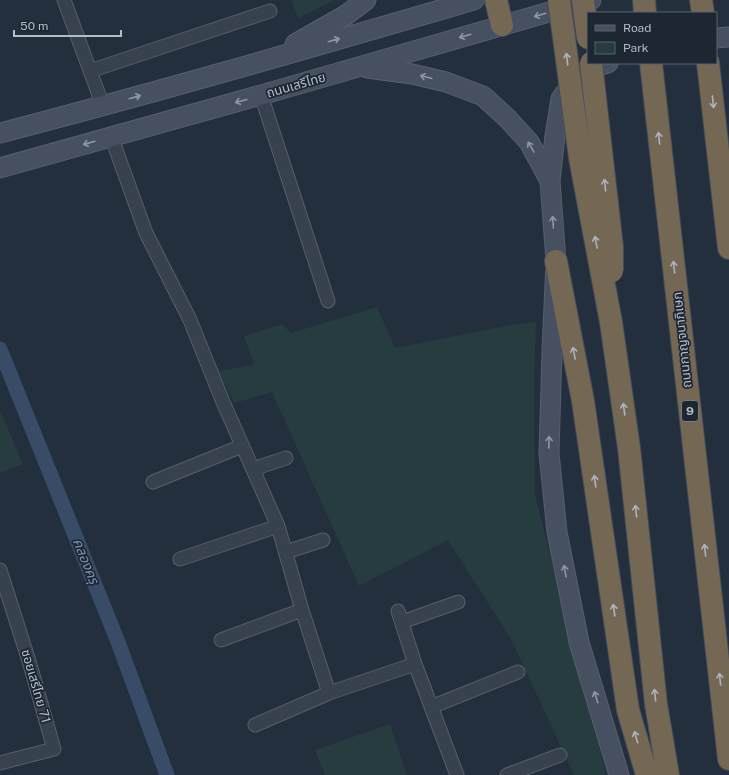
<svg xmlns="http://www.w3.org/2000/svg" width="729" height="775" viewBox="0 0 729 775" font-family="'Public Sans','Noto Sans Thai',sans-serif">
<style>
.green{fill:#263c3f}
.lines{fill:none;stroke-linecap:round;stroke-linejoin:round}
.canal{stroke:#394c67;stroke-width:15}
.street-casing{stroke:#565f6c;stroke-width:15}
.secondary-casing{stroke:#565f6c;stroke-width:21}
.highway-casing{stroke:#434c59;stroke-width:24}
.street{stroke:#38414e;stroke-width:13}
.secondary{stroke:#465061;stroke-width:19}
.highway{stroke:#746855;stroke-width:22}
.highway-bridge-casing{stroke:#434c59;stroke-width:24;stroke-linecap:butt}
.highway-bridge{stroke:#746855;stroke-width:22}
.oneway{stroke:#8e96a5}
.oneway2{stroke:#aeb4bd}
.labels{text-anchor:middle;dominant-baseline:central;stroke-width:3.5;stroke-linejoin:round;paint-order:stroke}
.shield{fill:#1d2633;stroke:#878f9c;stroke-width:1}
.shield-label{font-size:12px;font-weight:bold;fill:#b4bcc9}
.street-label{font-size:13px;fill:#b4bcc9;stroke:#1d2633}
.water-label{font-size:14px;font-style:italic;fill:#7c92b1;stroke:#1d2633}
</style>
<rect width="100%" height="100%" fill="#242f3e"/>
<!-- green -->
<path class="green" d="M291,0H335L298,18Z
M377,307L395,348L510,325L536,322L534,383L535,495L606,775H574L511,639L448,540L359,586L272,392L234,403L219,371L254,365L244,336L282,324L291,333Z
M0,410L23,464L0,473Z
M390,724L407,775H325L315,750Z"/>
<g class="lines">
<!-- canal -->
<path class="canal" d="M0,349L118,642L167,775"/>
<defs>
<path id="street" d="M64,0L103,106
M90,71L270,11
M261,95L328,301
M111,136L146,233L190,320L223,402L278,526L302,610L329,693
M253,469L286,458
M153,482L242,446
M286,552L323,540
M180,559L278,526
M0,570L29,661L54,749L0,763
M398,611L415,664L457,775
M402,622L458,602
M221,640L302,610
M431,707L518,672
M255,725L329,693L415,664
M507,775L560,755"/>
<path id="secondary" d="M716,38L729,37
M295,44L346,15L366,0
M608,63L591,68L574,81L561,99L555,136L550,181L556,261L552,351L549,453L557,532L579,642L619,775
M367,68L412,74L446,82L483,96L508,119L529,142L550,181
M0,133C159,92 316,46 474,0
M0,168L261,95L591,0"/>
<path id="highway" d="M496,0L502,25
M644,0L645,13
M701,0L703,13
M651,63L729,759
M708,63L729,248
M556,261L583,401L628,710L647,775
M611,322L629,448L656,704L668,775"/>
</defs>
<!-- street casing -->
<use href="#street" class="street-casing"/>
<!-- secondary casing -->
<use href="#secondary" class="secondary-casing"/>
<!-- highway casing -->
<use href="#highway" class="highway-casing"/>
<!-- street -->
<use href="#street" class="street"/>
<!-- secondary -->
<use href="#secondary" class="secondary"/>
<!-- highway -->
<use href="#highway" class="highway"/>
<defs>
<path id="highway-bridge" d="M559,0L580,158L611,322
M583,0L588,38
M591,63L612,247V271"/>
</defs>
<!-- highway-bridge casing -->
<use href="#highway-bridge" class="highway-bridge-casing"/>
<!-- highway-bridge -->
<use href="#highway-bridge" class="highway-bridge"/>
</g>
<!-- one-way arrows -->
<defs><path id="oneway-shaft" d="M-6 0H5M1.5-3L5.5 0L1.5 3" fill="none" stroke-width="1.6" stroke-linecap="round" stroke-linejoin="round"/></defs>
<g class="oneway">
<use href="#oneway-shaft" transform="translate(540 15) rotate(164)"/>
<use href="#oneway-shaft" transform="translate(465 36) rotate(164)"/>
<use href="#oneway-shaft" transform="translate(334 40) rotate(-16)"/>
<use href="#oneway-shaft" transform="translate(426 77) rotate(-166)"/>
<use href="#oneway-shaft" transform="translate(135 97) rotate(-16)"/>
<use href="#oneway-shaft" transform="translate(241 101) rotate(165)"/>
<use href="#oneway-shaft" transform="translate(89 143) rotate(164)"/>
<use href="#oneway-shaft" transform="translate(531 147) rotate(-121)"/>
<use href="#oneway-shaft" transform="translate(553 222) rotate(-94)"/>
<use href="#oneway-shaft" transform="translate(549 442) rotate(-89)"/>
<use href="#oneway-shaft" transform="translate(565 571) rotate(-101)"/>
<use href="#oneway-shaft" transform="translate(596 697) rotate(-107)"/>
</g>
<g class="oneway2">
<use href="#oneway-shaft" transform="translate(567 59) rotate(-97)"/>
<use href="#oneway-shaft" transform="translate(713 102) rotate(84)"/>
<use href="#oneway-shaft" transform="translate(659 138) rotate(-96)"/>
<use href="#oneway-shaft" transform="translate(605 185) rotate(-96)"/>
<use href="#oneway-shaft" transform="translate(596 242) rotate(-101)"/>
<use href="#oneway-shaft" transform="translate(674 267) rotate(-96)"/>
<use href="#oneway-shaft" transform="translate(574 353) rotate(-101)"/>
<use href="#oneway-shaft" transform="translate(624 409) rotate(-98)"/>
<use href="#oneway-shaft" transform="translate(595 481) rotate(-98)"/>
<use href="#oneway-shaft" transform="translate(636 511) rotate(-96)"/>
<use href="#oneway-shaft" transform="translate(705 550) rotate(-96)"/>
<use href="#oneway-shaft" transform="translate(614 610) rotate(-98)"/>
<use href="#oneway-shaft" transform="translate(720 679) rotate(-96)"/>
<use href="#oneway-shaft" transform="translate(655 695) rotate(-96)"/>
<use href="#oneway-shaft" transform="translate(636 737) rotate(-106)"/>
</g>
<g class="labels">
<!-- shield labels -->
<rect class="shield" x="682" y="401" width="16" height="20" rx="3"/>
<g class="shield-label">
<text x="690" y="411">9</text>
</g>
<!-- street labels -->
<g class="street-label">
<text transform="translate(296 85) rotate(-16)">ถนนเสรีไทย</text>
<text transform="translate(682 340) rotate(-96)">ถนนกาญจนาภิเษก</text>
<text transform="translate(36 686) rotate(74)">ซอยเสรีไทย 71</text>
</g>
<!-- water labels -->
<g class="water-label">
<text transform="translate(86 561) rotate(68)">คลองครุ</text>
</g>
</g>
<!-- legend -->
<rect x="587" y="12" width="130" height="52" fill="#1d2633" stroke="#59626f"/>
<rect x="595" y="25" width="20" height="6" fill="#465061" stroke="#59626f"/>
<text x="623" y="32" font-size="12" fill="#b4bcc9">Road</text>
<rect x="595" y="42" width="20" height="12" fill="#263c3f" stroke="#59626f"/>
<text x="623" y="52" font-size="12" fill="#b4bcc9">Park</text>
<!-- scale -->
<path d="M14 30v6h107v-6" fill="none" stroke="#b4bcc9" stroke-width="2"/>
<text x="20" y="30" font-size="12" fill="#b4bcc9" stroke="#1d2633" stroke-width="3" paint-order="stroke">50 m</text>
</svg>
